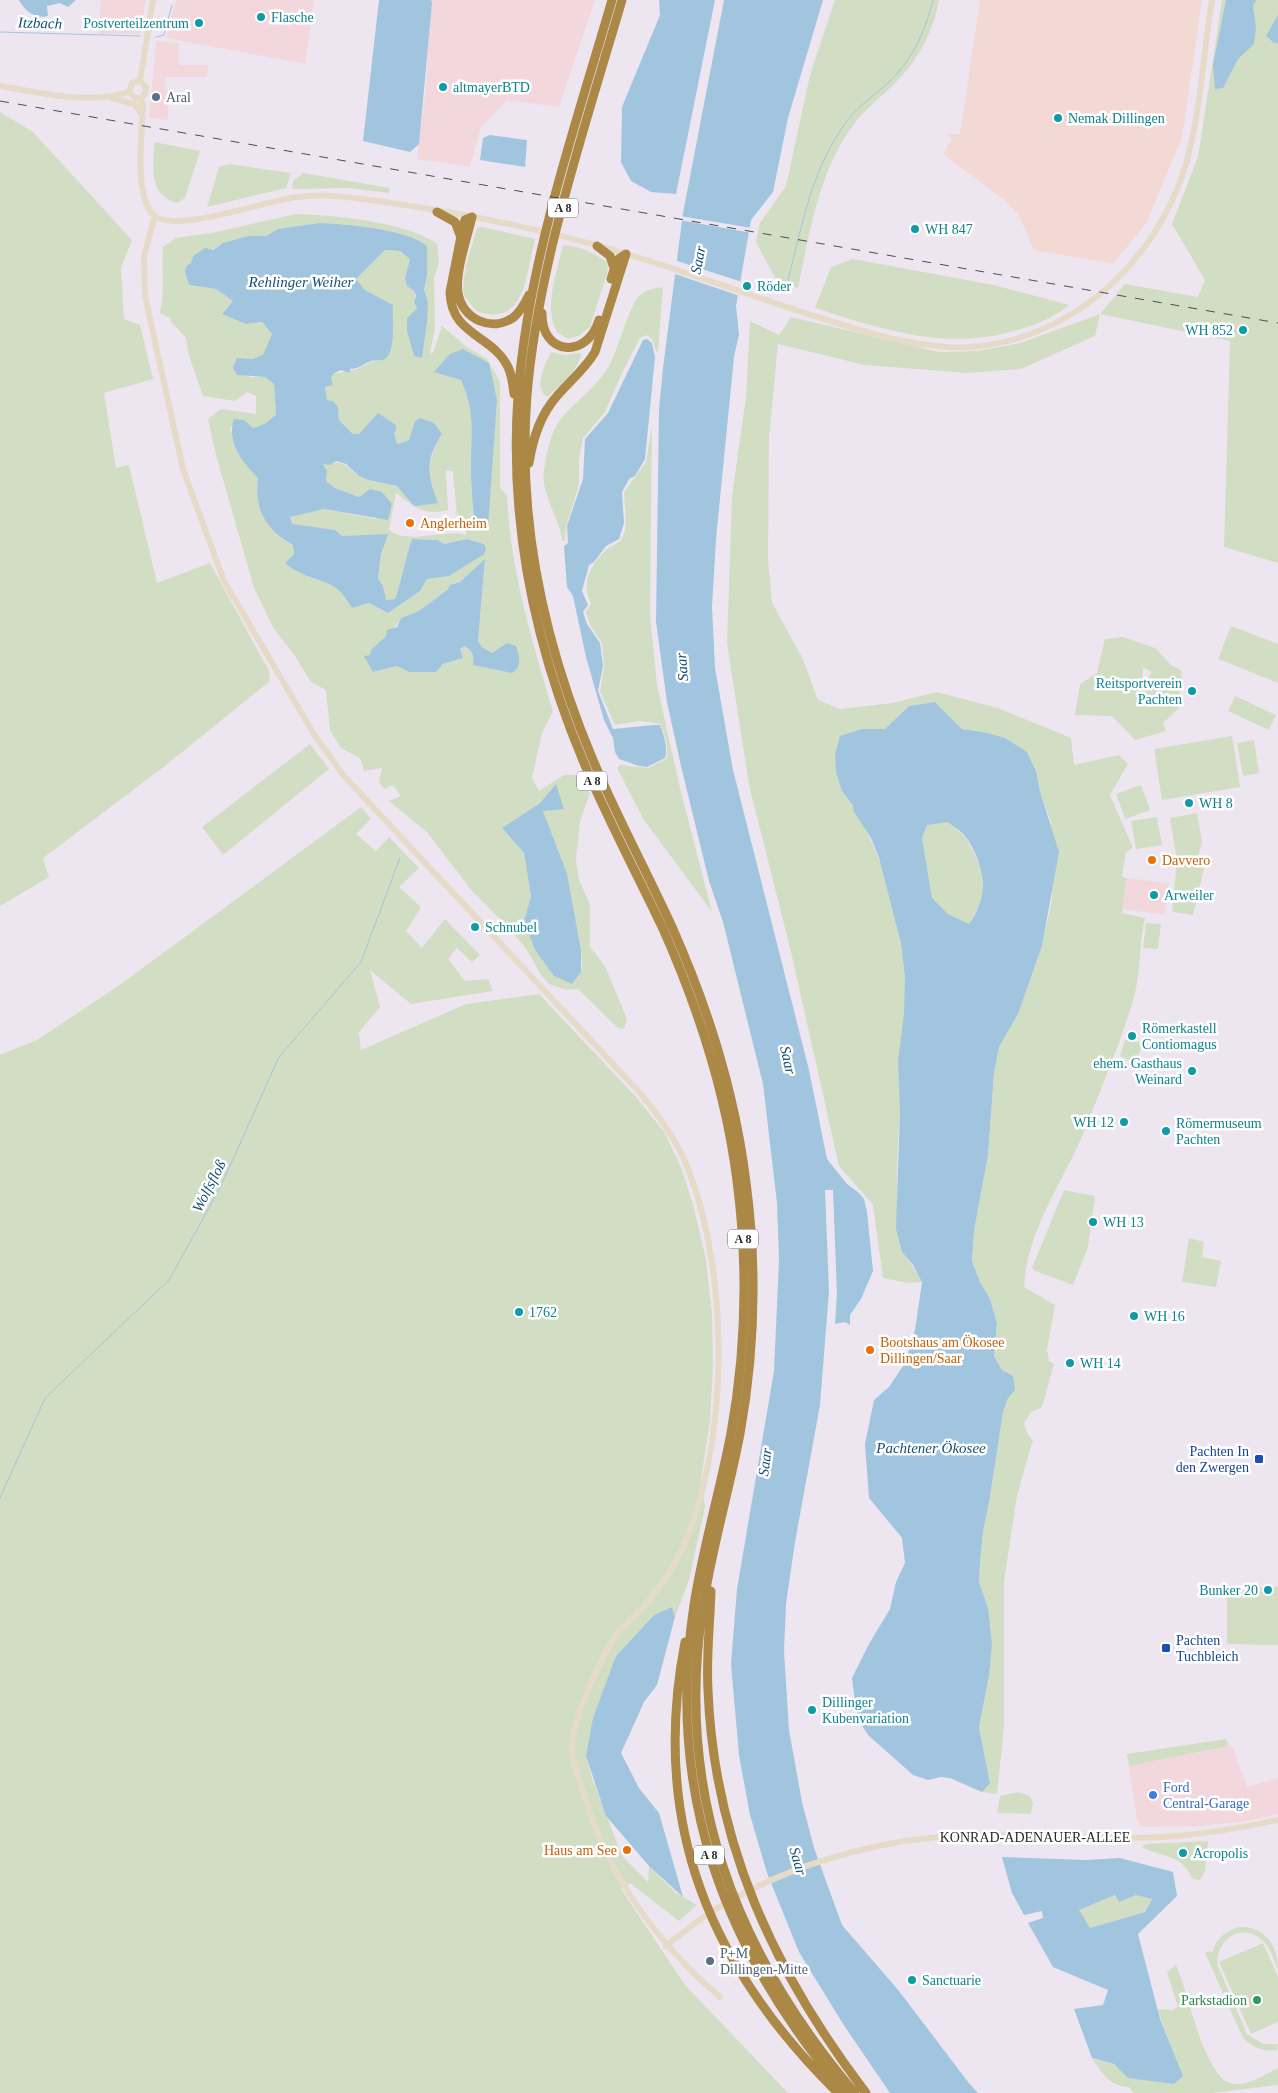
<svg xmlns="http://www.w3.org/2000/svg" width="1278" height="2093" viewBox="0 0 1278 2093" font-family="'Times New Roman',serif">
<style>
.commercial{fill:#f2d7dd}
.industrial{fill:#f2d9d3}
.green{fill:#d2dec3;fill-rule:evenodd}
.water{fill:#a1c5df;fill-rule:evenodd}
.pier{fill:#ede6f1}
.lines{fill:none;stroke-linecap:round;stroke-linejoin:round}
.stream{stroke:#a1c5df;stroke-width:1}
.secondary{stroke:#e6dbc8;stroke-width:6}
.highway{stroke:#ac8847;stroke-width:9}
.rail{stroke:#4e4c51;stroke-width:1;stroke-dasharray:9 9;stroke-linecap:butt}
.culture-dot{fill:#0f9aa8;stroke:#fff;stroke-width:2}
.service-dot{fill:#5c6f8a;stroke:#fff;stroke-width:2}
.food-dot{fill:#e8710a;stroke:#fff;stroke-width:2}
.transit-dot{fill:#1a4fb4;stroke:#fff;stroke-width:2}
.shop-dot{fill:#3f7fe0;stroke:#fff;stroke-width:2}
.leisure-dot{fill:#2e9e5b;stroke:#fff;stroke-width:2}
.labels{text-anchor:middle;dominant-baseline:central;stroke-width:5;stroke-linejoin:round;paint-order:stroke}
.shield{fill:#fff;stroke:#6b696c;stroke-width:1}
.shield-label{font-size:12px;font-weight:bold;fill:#2b292d}
.culture-label{font-size:14px;fill:#0d838f;stroke:#fff;text-anchor:start}
.service-label{font-size:14px;fill:#4e5e75;stroke:#fff;text-anchor:start}
.food-label{font-size:14px;fill:#c56008;stroke:#fff;text-anchor:start}
.transit-label{font-size:14px;fill:#164399;stroke:#fff;text-anchor:end}
.shop-label{font-size:14px;fill:#366cbe;stroke:#fff;text-anchor:start}
.street-label{font-size:14px;fill:#2b292d;stroke:#fff}
.leisure-label{font-size:14px;fill:#27864d;stroke:#fff;text-anchor:end}
.water-label{font-size:15px;font-style:italic;fill:#134f72;stroke:#fff}
</style>
<rect width="100%" height="100%" fill="#ede6f1"/>
<!-- commercial -->
<path class="commercial" d="M101,0H146L140,34H98Z
M176,0H314L305,64L166,38Z
M431,0H595L559,107L507,100L481,127L470,167L417,159L426,87Z
M156,41L179,43V65H208L207,77H165V90L169,92L168,120L149,118Z
M1126,878L1169,883L1164,915L1122,909Z
M1232,1746L1247,1787L1278,1778V1814L1247,1821L1201,1826L1142,1827L1137,1820L1129,1766Z"/>
<!-- industrial -->
<path class="industrial" d="M980,0H1202L1182,137L1147,222L1113,264L1034,250L1018,214L1007,202L943,154L952,139L948,134H960Z"/>
<!-- green -->
<path class="green" d="M835,0H939C935,27 919,58 900,78C884,95 866,107 852,127C818,174 810,232 798,288L778,283L756,242L760,223L786,186L810,75Z
M1222,0H1278V563L1224,547L1230,341L1100,314L1095,336L1021,369L967,373L865,365L778,344L769,439L768,560L772,603L803,659L818,700L840,709L892,703L937,692L998,708L1071,738L1074,765L1119,755L1128,764L1110,795L1133,848L1126,852L1122,876L1126,879L1122,913L1145,918C1139,944 1141,972 1134,997C1122,1039 1104,1081 1088,1122C1067,1177 1027,1227 1024,1287L1055,1305L1047,1350L1049,1361L1054,1364L1042,1407L1031,1412L1024,1423L1027,1433L1033,1440L1017,1495L1004,1582V1727L997,1794L982,1792L990,1782L979,1727L989,1676L988,1608L979,1582L980,1563L983,1531L989,1503L1003,1412L1008,1398L1002,1370L994,1356L997,1323L990,1299L980,1282L972,1261L974,1231L988,1155L994,1073L999,1047L1018,1014L1042,946L1052,899L1051,822L1040,791L1036,771L1027,752L983,732L962,729L935,702L909,706L885,729H862L842,791C878,839 903,917 905,978C907,1027 902,1077 899,1126C897,1159 896,1191 899,1224C900,1232 900,1242 902,1250C903,1254 919,1275 923,1282L907,1283L883,1278L873,1205L839,1166L791,952L749,785L727,643L732,496L746,397L750,321L779,335L791,317L939,352L978,351L1020,343L1100,314L1125,284L1198,297L1205,280L1172,224L1198,157Z
M0,112L33,132L132,240L121,268L124,319L140,325L153,379L104,393L116,468L129,465L157,583L210,563L269,671L270,681L165,766L43,858L49,877L0,906Z
M154,142L200,151L185,198L177,203C147,194 154,168 154,142Z
M229,164L291,173L286,188L207,207L219,167Z
M303,173L390,188L389,193L349,188L292,189L293,181Z
M296,214C332,215 409,222 437,244L439,262L434,279L435,329L430,353H433L442,326L467,347L487,359L500,382V488L507,495C510,569 532,641 553,711L542,733L532,778L539,791L564,775H575L590,793L580,821L576,861L579,880L590,905V947L605,966L627,1019L624,1029L618,1028L578,989L567,990L549,984L541,975L527,950L508,927L472,891L427,832L389,801L401,796L393,785L384,789L379,782L382,768L364,771L360,758L341,748L330,730L326,690L311,682L295,656L274,629L254,588L216,455L208,419L221,409L256,414V396L247,392L235,401L203,396L189,356L186,338L171,322L170,318L160,313C165,291 161,269 163,247L176,238L212,233ZM319,223C346,224 408,229 427,246V277L424,289L428,302L414,356C409,338 404,323 417,308L414,291L405,279L410,259L400,251L385,250L356,279L365,290L393,305V332L390,353L357,369L333,374L325,387L327,400L339,412V420L353,434L359,435L378,413L394,433L396,444L409,440L415,422L442,434C433,449 426,467 430,484L414,506C409,500 403,490 396,486C388,482 377,483 368,480C347,473 351,458 323,464L327,471L326,481L335,488L359,497L370,489L376,519L324,509L290,517L292,525L335,530L342,536L387,535L381,554L378,578L383,586L386,600L395,599C402,579 405,559 412,539L437,540L444,544L468,539L484,544L449,576L427,579L420,591L388,613L369,603L352,608C346,599 341,590 331,585C315,577 299,576 285,563L294,554L293,545L281,538L257,488L258,478L235,442L230,428L244,420L253,428L264,424L276,415L274,384L265,377H249L237,358L253,359L264,355L272,334L262,322L246,324L222,313L233,301L216,289L189,285L185,272L186,266L223,243L248,236H266L278,229ZM461,380L497,400L487,526L474,520C473,504 471,488 471,473C470,433 477,419 461,380ZM446,471H453L457,516L466,529V535C445,529 407,545 389,530L396,493C415,507 422,516 448,510ZM485,560L478,641L482,647L492,653L500,648L473,665C474,656 473,650 464,646L460,649L463,658L443,664L435,672H409L397,666L373,672L365,656L370,655L371,650C378,645 397,626 401,618L419,611L447,590L450,585L460,582ZM555,785L543,811C552,840 589,948 581,972C579,976 574,981 572,984L554,975L535,950L524,921L531,896L524,853L502,828L540,803Z
M483,227L535,239C526,273 526,329 476,311L464,296C461,274 471,249 477,228Z
M563,245C580,246 592,252 607,262L608,270L590,327L580,335L568,339L557,332C543,307 557,272 563,245Z
M853,259L994,285L1069,305C1052,319 1035,325 1014,331C945,351 881,329 815,308L831,267Z
M663,287L658,352L656,351L652,339L646,335L640,338L622,373L605,412L583,438L579,458V485L566,527L565,541L562,540C559,517 540,493 544,470C547,451 551,429 565,414C580,398 598,385 609,366C618,350 629,306 639,296C645,290 655,288 663,287Z
M551,352L565,355L581,353C580,370 559,385 548,397C532,389 545,364 551,352Z
M652,425L650,615L657,685L681,792L712,912L644,820L617,768L620,765L648,768L666,759C669,748 665,733 660,724L641,721L615,725L600,692L604,667L602,643L590,625L586,612L591,603C580,583 591,564 607,549C610,546 616,545 620,541C630,528 624,508 624,492L646,462Z
M1231,626L1278,644V683L1218,659Z
M1123,637L1155,648L1171,665L1182,671L1178,709L1163,723L1166,731L1135,740L1112,716L1075,715L1080,684L1097,673L1105,639ZM1143,667L1152,672L1147,679L1146,686L1142,683Z
M1235,696L1276,715L1269,730L1228,711Z
M1232,736L1240,787L1162,800L1154,749Z
M1254,740L1259,773L1243,776L1237,743Z
M310,744L329,769L223,855L202,827Z
M1141,785L1150,810L1125,819L1116,794Z
M361,807L371,819L356,834L376,851L389,837L419,868L399,887L421,907L406,931L422,948L445,919L480,955L472,962L457,948L448,959L465,981L488,979L493,991L411,1004L370,970L380,1007L359,1032L361,1050L466,1004L539,994L636,1097L665,1133L682,1170L694,1208L706,1260L712,1314L713,1367L710,1421L701,1479L705,1507L689,1580L675,1617L672,1607L654,1615L616,1656L586,1756L592,1778L622,1856L648,1882L649,1866L676,1893L697,1905L679,1921L630,1883L621,1889L685,1985L788,2093H0V1055L37,1040L121,984Z
M1197,813L1202,842L1196,865L1204,868L1193,915L1172,912L1177,860L1170,818Z
M1157,817L1162,845L1136,849L1131,821Z
M948,821L967,839L982,870L983,899L969,924L948,914L932,898L922,838L927,825Z
M1146,923L1161,924L1158,949L1143,948Z
M1125,1040L1142,1043L1137,1064L1120,1056Z
M1064,1190L1095,1196L1088,1247L1073,1285L1035,1271L1032,1268Z
M1189,1238L1204,1242L1202,1257L1221,1261L1216,1287L1182,1282Z
M1278,1587V1645L1227,1644V1588Z
M1226,1739L1229,1746L1129,1766L1127,1754Z
M1018,1792L1030,1796L1033,1804L1031,1814L997,1813L1000,1796Z
M1208,1841L1205,1871L1200,1880L1193,1879C1179,1852 1165,1859 1142,1847L1146,1844Z
M1136,1894L1152,1899L1145,1912L1090,1928L1078,1910L1115,1895L1119,1902Z
M1239,1927C1266,1926 1278,1946 1278,1970C1274,1960 1270,1946 1261,1939C1240,1921 1214,1942 1218,1966L1247,2034L1263,2044H1278L1277,2050C1263,2052 1253,2048 1243,2038L1205,1953L1210,1951L1212,1953C1216,1939 1225,1931 1239,1927Z
M1263,1943L1278,1977V2022L1251,2034L1219,1962Z
M1176,1965C1191,2000 1196,2044 1219,2075C1223,2081 1229,2083 1236,2084C1250,2085 1265,2074 1278,2068V2085L1213,2093H1133L1129,2087C1109,2087 1103,2073 1092,2059L1114,2064L1129,2078L1182,2076L1157,2009L1172,2010L1178,2007L1167,1972Z"/>
<!-- water -->
<path class="water" d="M19,0H76L68,7L60,3L47,6L48,16C34,19 25,11 19,0Z
M379,0H431L432,3L419,144L410,152L363,141Z
M659,0H715L676,194L651,192L631,181L621,162L622,107L660,15Z
M724,0H823L788,118L773,192L751,220L736,306L739,334L734,357L716,539L712,607L715,668L733,770L809,1070L827,1159L847,1184L859,1193L864,1199L867,1212L873,1271L861,1299L850,1315V1325L845,1322L835,1324L837,1294L833,1190H825L829,1291L820,1405L795,1542L786,1604L784,1651L789,1730L802,1802L814,1848L842,1925L899,1991L968,2082L978,2093H890L843,2024L799,1952L767,1873L750,1815L739,1755L731,1664L737,1589L774,1371L779,1260L777,1203L763,1084L723,922L709,881L681,766L667,702L656,622L659,409L663,368L683,213Z
M1226,0H1257L1253,5L1256,29L1254,44L1238,59L1223,88L1215,89L1213,65Z
M1278,15V43H1274L1266,36Z
M490,135L527,140L525,167L480,160L483,138Z
M319,223C346,224 408,229 427,246V277L424,289L428,302L427,322L422,358L414,356L407,331V318L417,308L414,302L416,296L414,291L407,286L405,278L410,259L400,251L385,250L356,279L365,290L393,305C392,317 396,351 386,358C381,362 376,359 371,361C363,364 359,369 350,369V373L341,370L333,374L331,378L333,385L325,387L327,400L333,401L338,407L339,420L353,434H359L378,413L396,425V430L394,433L397,444L409,440L415,421L420,418L434,423L442,434C425,460 427,476 438,503L414,506L397,486L368,480L359,476L346,464L336,461L330,465L323,464L327,471L326,481L335,488L359,497L370,489L382,492L392,504L388,520L324,509L290,517L292,524L335,530L342,536L388,534L381,554L378,578L383,586L386,600L395,599C402,579 405,559 412,539L437,540L444,544L467,539L484,544L486,549L484,554L449,576L427,579L420,591L388,613L369,603L352,608C346,599 341,590 331,585C315,577 299,576 285,563L294,554L293,545C266,530 254,510 258,478C243,463 226,442 234,419L244,420L253,428L264,424L276,415L274,384L265,377L237,375L233,368L237,358L253,359L263,355L272,334L262,322L246,324L222,314L233,301L216,289L189,285L185,272L186,266L191,263L193,256L205,248L213,250L223,243L248,236H266L278,229Z
M647,339L652,343L655,357L645,459L635,476L629,479L622,492L624,523L619,539L606,546L594,562L589,565L582,591L588,605L583,612L587,624L600,643L603,666L598,691L613,729L654,725H660C664,735 668,748 665,758L647,767L639,766L619,759L615,752L613,738L604,720L586,657L573,596L567,587L564,546L568,543L567,526L583,479L585,439L608,413L643,340Z
M463,349L489,363L497,400L488,526L474,520C473,504 471,488 471,473C470,435 477,417 461,380L434,372L450,354Z
M485,559L478,641L482,647L492,653L507,643L516,646C519,656 523,666 512,673L473,665C474,656 473,650 464,646L460,649L463,658L443,664L436,672H409L397,666L373,672L364,656L370,655L371,650L386,636L387,630L397,627L401,618L419,611L447,590L450,585L460,582Z
M935,702L962,729L983,732L1005,738L1027,752L1036,771L1040,791L1059,852L1042,946L1018,1014L999,1047L994,1073L988,1155L974,1231L972,1261L980,1282L990,1299L997,1323L994,1356L1002,1370L1013,1376L1015,1390L1008,1398L1003,1412L989,1503L983,1531L980,1563L979,1582L988,1608L992,1645L989,1676L979,1727L990,1783L982,1792L950,1778L941,1777L928,1780L913,1775L868,1735L858,1719L855,1702L852,1678L869,1644L890,1609L896,1582L905,1563L902,1538L869,1498L865,1444L874,1400L889,1387L905,1363L915,1330L922,1282L913,1265L902,1252L896,1229L900,1111L898,1061L904,1014L905,978L901,943L879,858L871,838L854,812L853,806L842,791L836,772L835,754L840,736L862,729H885L909,706ZM948,822C954,827 964,833 968,840C986,870 989,896 969,924L948,914L932,898L922,838L927,825Z
M556,784L564,809L543,811L567,874L581,950V972L572,984L554,976L535,950L524,921L531,896L524,853L502,828L540,803Z
M672,1607L675,1617L657,1685L644,1702L621,1753L639,1788L659,1813L683,1897L649,1866L606,1816L586,1756L593,1718L616,1656L654,1615Z
M1002,1857L1086,1860L1120,1858L1173,1872L1177,1896L1138,1934L1160,2019L1183,2076L1174,2084L1128,2078L1114,2064L1092,2058L1074,2009L1103,2005L1108,1990L1053,1967L1028,1923L1043,1918L1042,1911L1024,1915L1012,1893ZM1115,1895L1119,1902L1136,1895L1152,1899L1145,1912L1090,1928L1079,1910Z"/>
<!-- pier -->
<path class="pier" d="M680,216L752,228V233L679,220Z
M674,260L742,282L740,296L672,273Z"/>
<g class="lines">
<!-- stream -->
<path class="stream" d="M0,32L140,36
M156,37L164,35L172,5
M788,280C802,225 812,168 847,121C859,105 875,95 889,82C913,59 925,32 933,0
M0,1498L45,1398L169,1280L220,1188L279,1057L361,962L400,858"/>
<!-- secondary -->
<path class="secondary" d="M140,81L153,0
M140,81L146,87L145,94L141,98
M0,86C42,93 87,105 129,92
M129,92L132,83L140,81
M129,92L135,98H141
M111,98L134,104L142,114
M141,98L143,108C142,133 133,202 156,217C182,232 267,200 298,197C317,194 336,196 355,198C448,210 541,228 630,255C718,282 804,316 893,339C919,344 946,349 972,347C1074,338 1157,261 1186,164C1201,111 1203,54 1212,0
M155,216L144,256L145,296L183,469L224,581L315,736L344,776L641,1094C659,1116 676,1139 687,1166C730,1273 730,1446 681,1551C672,1569 662,1586 648,1601C637,1613 623,1624 614,1638C599,1662 573,1719 572,1746C572,1762 579,1780 584,1795C608,1875 657,1943 720,1997
M666,1946C680,1935 694,1923 708,1914C777,1870 859,1844 939,1837C1018,1831 1098,1842 1177,1836C1211,1833 1245,1827 1278,1820"/>
<!-- highway -->
<path class="highway" d="M612,0C580,110 540,228 524,341C502,489 528,633 587,770C610,824 638,876 663,929C699,1010 726,1093 737,1181C748,1265 746,1350 731,1433C720,1491 703,1547 694,1605C665,1794 724,1950 845,2093
M622,0C585,127 538,264 527,395C517,522 544,644 593,760C617,817 647,872 673,929C709,1010 735,1094 746,1182C757,1265 755,1351 740,1434C729,1491 712,1548 703,1606C674,1793 735,1952 855,2093
M437,212L455,222L460,235
M472,217L465,220L463,226L450,292C451,336 492,334 508,367C512,375 513,385 514,394
M472,217C467,238 455,272 458,293C462,319 492,333 514,317C521,311 525,303 529,295
M597,246L610,256L614,268
M611,279L617,260L626,254
M542,313C541,355 587,360 599,320
M529,463C533,438 540,415 557,396C570,381 585,369 595,352L626,254
M711,1591C710,1624 706,1657 708,1690C714,1843 774,1972 866,2093
M685,1642C650,1823 709,1966 838,2093"/>
<!-- rail -->
<path class="rail" d="M0,101L1278,323"/>
</g>
<!-- markers -->
<g class="culture-dot">
<circle cx="261" cy="17" r="5"/>
<circle cx="199" cy="23" r="5"/>
<circle cx="443" cy="87" r="5"/>
<circle cx="1058" cy="118" r="5"/>
<circle cx="915" cy="229" r="5"/>
<circle cx="747" cy="286" r="5"/>
<circle cx="1243" cy="330" r="5"/>
<circle cx="1192" cy="691" r="5"/>
<circle cx="1189" cy="803" r="5"/>
<circle cx="1154" cy="895" r="5"/>
<circle cx="475" cy="927" r="5"/>
<circle cx="1132" cy="1036" r="5"/>
<circle cx="1192" cy="1071" r="5"/>
<circle cx="1124" cy="1122" r="5"/>
<circle cx="1166" cy="1131" r="5"/>
<circle cx="1093" cy="1222" r="5"/>
<circle cx="519" cy="1312" r="5"/>
<circle cx="1134" cy="1316" r="5"/>
<circle cx="1070" cy="1363" r="5"/>
<circle cx="1268" cy="1590" r="5"/>
<circle cx="812" cy="1710" r="5"/>
<circle cx="1183" cy="1853" r="5"/>
<circle cx="912" cy="1980" r="5"/>
</g>
<g class="service-dot">
<circle cx="156" cy="97" r="5"/>
<circle cx="710" cy="1961" r="5"/>
</g>
<g class="food-dot">
<circle cx="410" cy="523" r="5"/>
<circle cx="1152" cy="860" r="5"/>
<circle cx="870" cy="1350" r="5"/>
<circle cx="627" cy="1850" r="5"/>
</g>
<g class="transit-dot">
<rect x="1254" y="1454" width="10" height="10" rx="2.5"/>
<rect x="1161" y="1643" width="10" height="10" rx="2.5"/>
</g>
<circle class="shop-dot" cx="1153" cy="1795" r="5"/>
<circle class="leisure-dot" cx="1257" cy="2000" r="5"/>
<g class="labels">
<!-- shield labels -->
<g class="shield">
<rect x="548" y="198.5" width="30" height="19" rx="4"/>
<rect x="577" y="771.5" width="30" height="19" rx="4"/>
<rect x="728" y="1229.5" width="30" height="19" rx="4"/>
<rect x="694" y="1845.5" width="30" height="19" rx="4"/>
</g>
<g class="shield-label">
<text x="563" y="208">A 8</text>
<text x="592" y="781">A 8</text>
<text x="743" y="1239">A 8</text>
<text x="709" y="1855">A 8</text>
</g>
<!-- culture labels -->
<g class="culture-label">
<text x="271" y="17">Flasche</text>
<text x="189" y="23" text-anchor="end">Postverteilzentrum</text>
<text x="453" y="87">altmayerBTD</text>
<text x="1068" y="118">Nemak Dillingen</text>
<text x="925" y="229">WH 847</text>
<text x="757" y="286">Röder</text>
<text x="1233" y="330" text-anchor="end">WH 852</text>
<text x="1182" y="683" text-anchor="end">Reitsportverein<tspan x="1182" dy="16">Pachten</tspan></text>
<text x="1199" y="803">WH 8</text>
<text x="1164" y="895">Arweiler</text>
<text x="485" y="927">Schnubel</text>
<text x="1142" y="1028">Römerkastell<tspan x="1142" dy="16">Contiomagus</tspan></text>
<text x="1182" y="1063" text-anchor="end">ehem. Gasthaus<tspan x="1182" dy="16">Weinard</tspan></text>
<text x="1114" y="1122" text-anchor="end">WH 12</text>
<text x="1176" y="1123">Römermuseum<tspan x="1176" dy="16">Pachten</tspan></text>
<text x="1103" y="1222">WH 13</text>
<text x="529" y="1312">1762</text>
<text x="1144" y="1316">WH 16</text>
<text x="1080" y="1363">WH 14</text>
<text x="1258" y="1590" text-anchor="end">Bunker 20</text>
<text x="822" y="1702">Dillinger<tspan x="822" dy="16">Kubenvariation</tspan></text>
<text x="1193" y="1853">Acropolis</text>
<text x="922" y="1980">Sanctuarie</text>
</g>
<!-- service labels -->
<g class="service-label">
<text x="166" y="97">Aral</text>
<text x="720" y="1953">P+M<tspan x="720" dy="16">Dillingen-Mitte</tspan></text>
</g>
<!-- food labels -->
<g class="food-label">
<text x="420" y="523">Anglerheim</text>
<text x="1162" y="860">Davvero</text>
<text x="880" y="1342">Bootshaus am Ökosee<tspan x="880" dy="16">Dillingen/Saar</tspan></text>
<text x="617" y="1850" text-anchor="end">Haus am See</text>
</g>
<!-- transit labels -->
<g class="transit-label">
<text x="1249" y="1451">Pachten In<tspan x="1249" dy="16">den Zwergen</tspan></text>
<text x="1176" y="1640" text-anchor="start">Pachten<tspan x="1176" dy="16">Tuchbleich</tspan></text>
</g>
<!-- shop labels -->
<g class="shop-label">
<text x="1163" y="1787">Ford<tspan x="1163" dy="16">Central-Garage</tspan></text>
</g>
<!-- street labels -->
<g class="street-label">
<text x="1035" y="1837">KONRAD-ADENAUER-ALLEE</text>
</g>
<!-- leisure labels -->
<g class="leisure-label">
<text x="1247" y="2000">Parkstadion</text>
</g>
<!-- water labels -->
<g class="water-label">
<text transform="translate(40 23) rotate(2)">Itzbach</text>
<text transform="translate(698 260) rotate(-79)">Saar</text>
<text x="301" y="282">Rehlinger Weiher</text>
<text transform="translate(682 667) rotate(-95)">Saar</text>
<text transform="translate(788 1060) rotate(77)">Saar</text>
<text transform="translate(209 1186) rotate(-63)">Wolfsfloß</text>
<text x="931" y="1448">Pachtener Ökosee</text>
<text transform="translate(765 1462) rotate(-82)">Saar</text>
<text transform="translate(798 1861) rotate(74)">Saar</text>
</g>
</g>
</svg>
